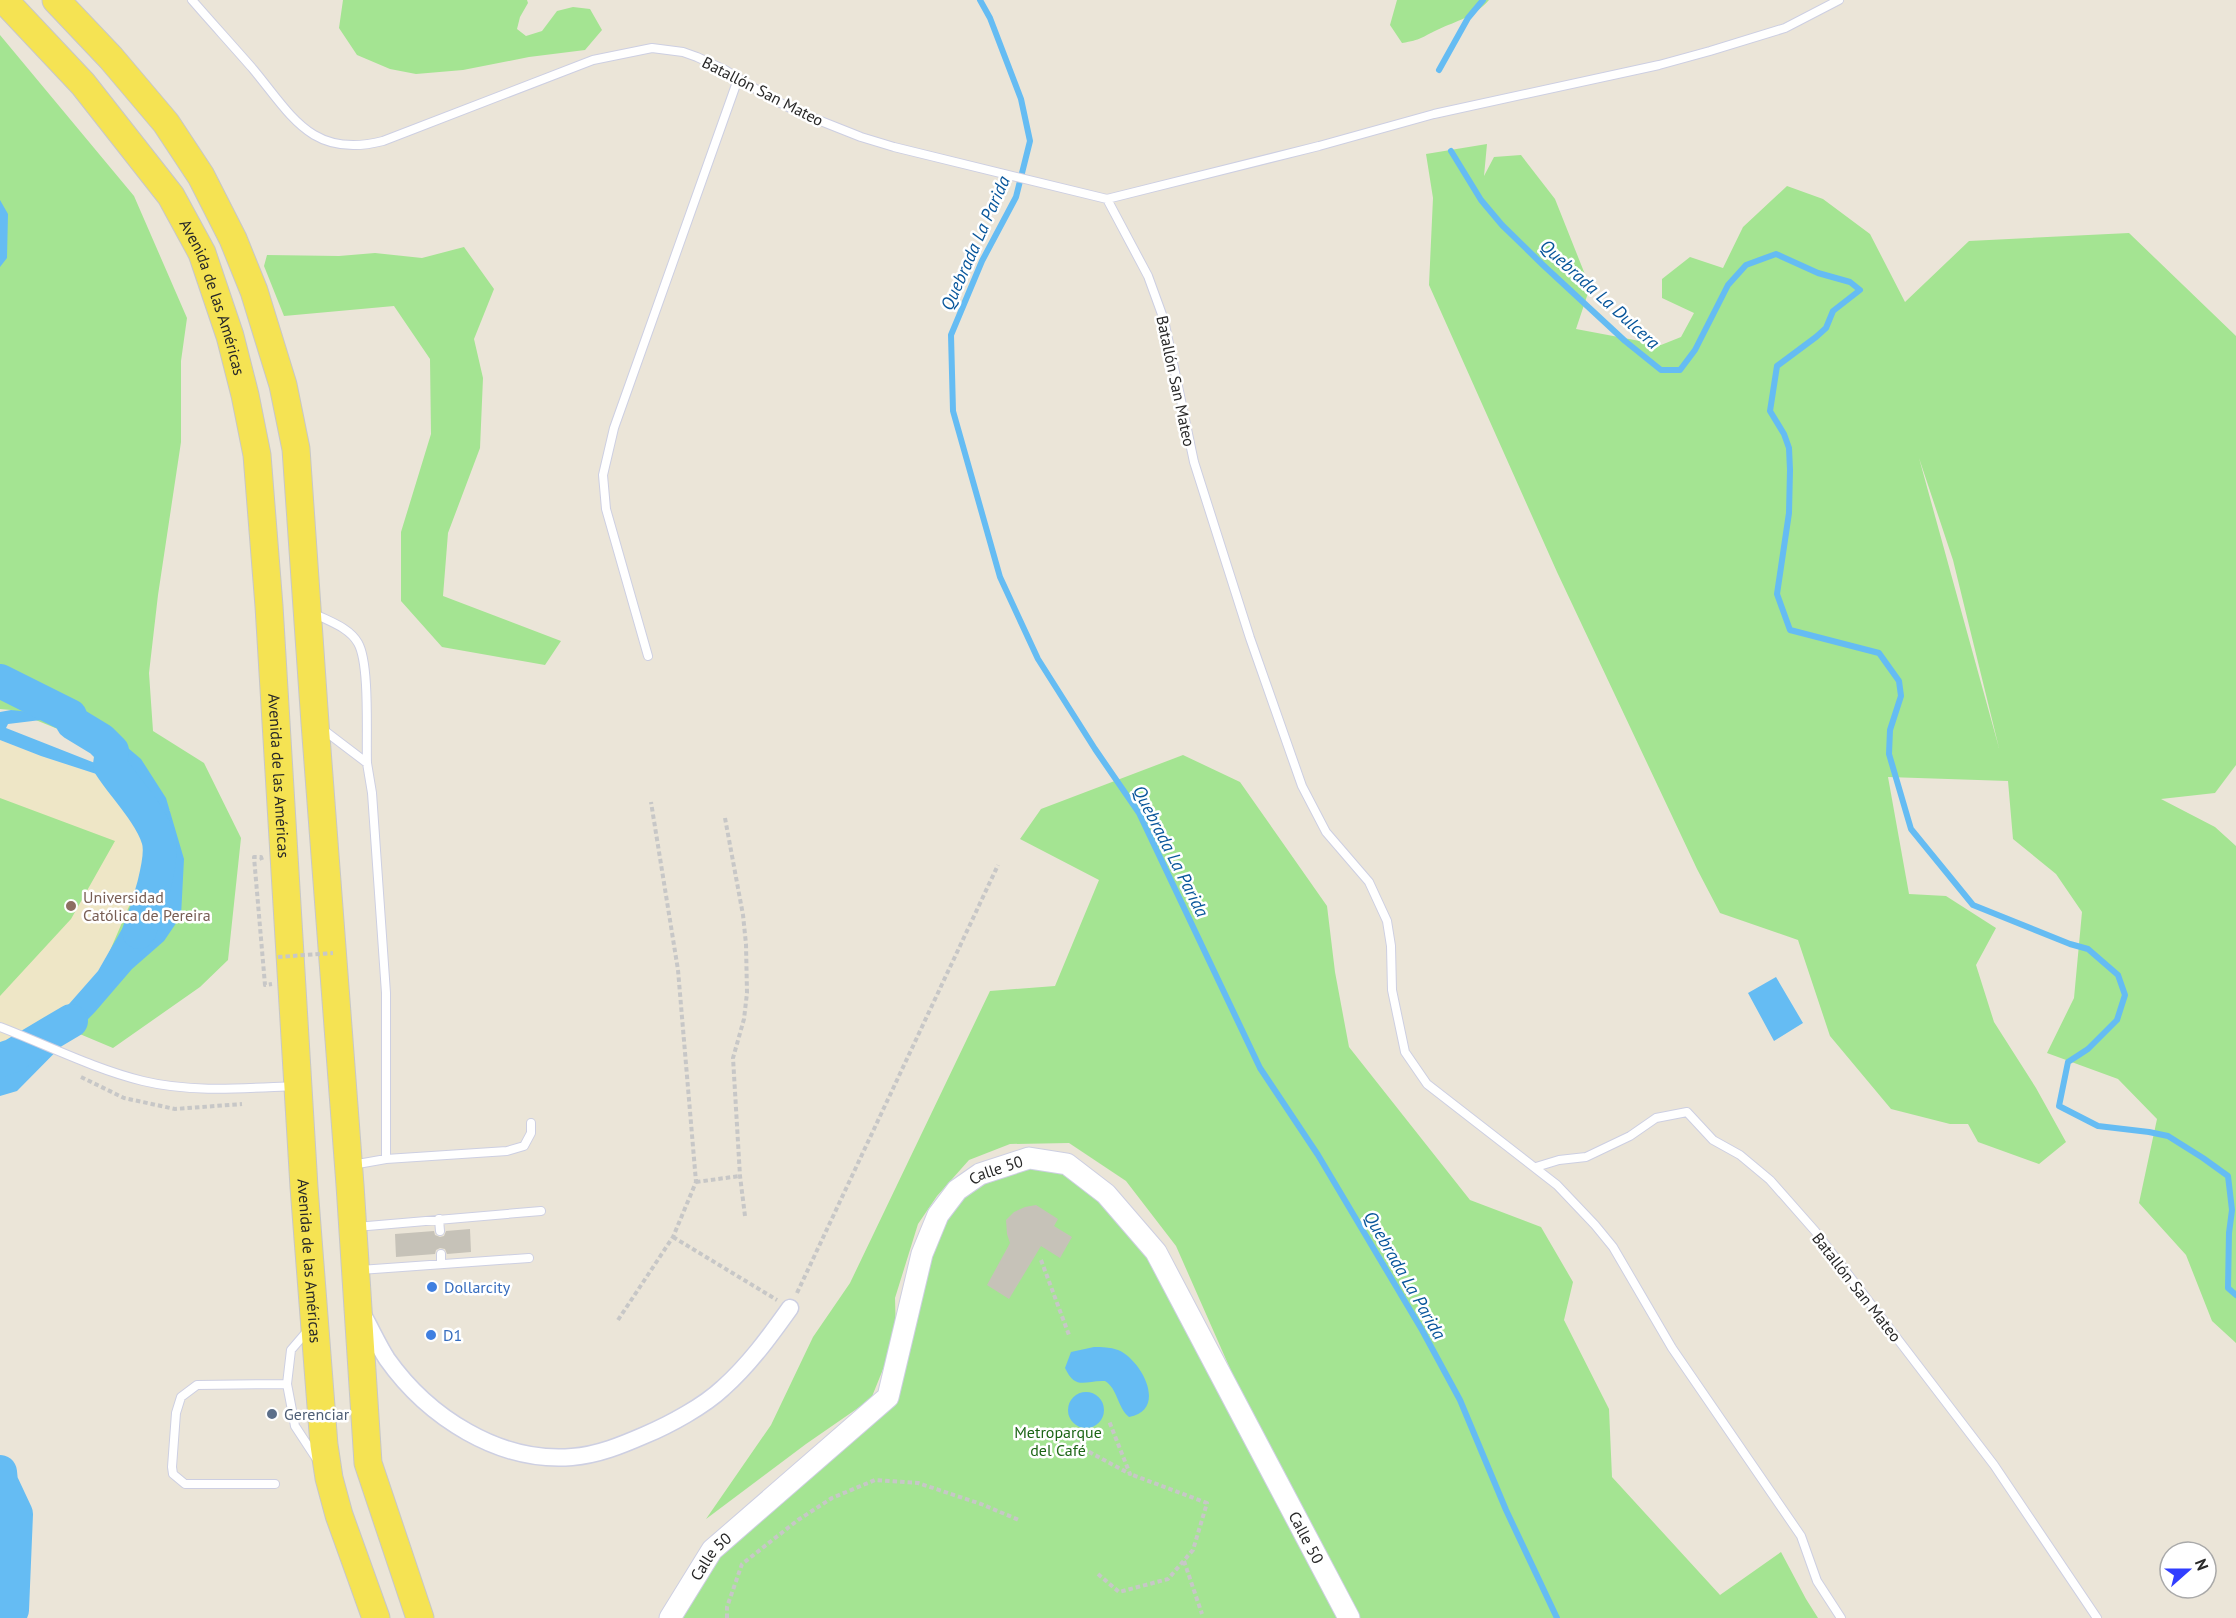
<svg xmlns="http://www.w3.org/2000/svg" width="2236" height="1618" viewBox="0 0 2236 1618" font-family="'PT Sans',sans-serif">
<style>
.education{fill:#eee6c6}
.green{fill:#a4e492;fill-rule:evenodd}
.water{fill:#65bcf3;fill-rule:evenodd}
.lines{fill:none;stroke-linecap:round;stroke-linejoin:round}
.stream{stroke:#65bcf3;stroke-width:6}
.river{stroke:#65bcf3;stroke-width:34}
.building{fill:#c6c2b8}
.service-casing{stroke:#cdcfe2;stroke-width:10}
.minor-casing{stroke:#cdcfe2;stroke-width:19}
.tertiary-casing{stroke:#cdcfe2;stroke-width:23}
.primary-casing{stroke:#c7c7c7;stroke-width:29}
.path{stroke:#c7c7c7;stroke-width:4;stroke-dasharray:4.5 3;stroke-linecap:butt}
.service{stroke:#fff;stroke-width:8}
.minor{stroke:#fff;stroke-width:16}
.tertiary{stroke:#fff;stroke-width:21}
.primary{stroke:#f5e353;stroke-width:27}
.path-bridge{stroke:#c7c7c7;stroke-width:4;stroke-dasharray:4.5 3;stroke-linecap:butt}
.education-dot{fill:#8d6e63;stroke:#fff;stroke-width:2}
.shop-dot{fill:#3f7fe0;stroke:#fff;stroke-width:2}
.service-dot{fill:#5c6f8a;stroke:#fff;stroke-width:2}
.labels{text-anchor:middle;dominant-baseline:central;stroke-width:5;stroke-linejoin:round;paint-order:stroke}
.street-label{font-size:16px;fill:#282828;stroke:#fff}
.education-label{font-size:16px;fill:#785e54;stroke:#fff;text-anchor:start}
.shop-label{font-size:16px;fill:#366cbe;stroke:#fff;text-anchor:start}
.service-label{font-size:16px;fill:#4e5e75;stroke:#fff;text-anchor:start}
.park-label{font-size:16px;fill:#1d6616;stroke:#fff}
.water-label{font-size:18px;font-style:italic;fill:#08569b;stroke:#fff}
</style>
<rect width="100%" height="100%" fill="#ebe5d8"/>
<!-- education -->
<path class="education" d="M0,740L41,756L121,782L129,790L160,841L126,922L98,971L11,1070L0,1071Z"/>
<!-- green -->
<path class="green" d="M343,0H527L528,3L520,17L517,29L526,36L542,31L557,11L573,7L590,9L602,30L585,50L529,57L463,70L416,74L390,69L357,55L339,28Z
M1397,0H1489C1473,18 1458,20 1437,30C1422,37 1421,40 1402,43L1390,25Z
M0,35L134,196L187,318L181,361V442L158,595L149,673L153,731L204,763L241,838L228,960L200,987L113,1048L75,1032L170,811L112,751L11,710L0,709Z
M1487,144L1484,176L1494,157L1521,155L1555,199L1590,287L1576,329L1661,345L1681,337L1694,313L1662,298V279L1690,257L1723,268L1743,227L1787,186L1823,199L1870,234L1905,302L1969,241L2129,233L2236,336V765L2215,793L2161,799L2215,827L2236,846V1343L2212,1321L2186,1255L2139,1203L2157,1119L2118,1079L2047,1053L2074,998L2082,912L2056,874L2013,839L2008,781L1888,777L1909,894L1946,896L1996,928L1976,965L1994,1022L2036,1088L2066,1142L2039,1164L1978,1142L1968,1124H1950L1891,1109L1830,1036L1798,940L1720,913L1697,869L1557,572L1429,285L1433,198L1426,154ZM1919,458L1953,560L1999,748Z
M464,247L494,289L474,339L483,378L480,448L448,533L443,596L561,641L545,665L442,647L401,601V532L431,434L430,359L394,306L284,316L264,266L267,255L339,256L375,253L422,258Z
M1183,755L1240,782L1327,906L1335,972L1349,1047L1470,1200L1541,1227L1573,1282L1564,1320L1609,1409L1612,1477L1720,1595L1781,1552L1806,1599L1818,1618H1359L1236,1382L1176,1246L1126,1181L1069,1143L1010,1144L969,1160L937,1196L918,1224L895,1298L896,1337L871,1399L806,1444L706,1519L771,1425L813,1337L850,1283L990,991L1055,986L1099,880L1020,839L1041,809Z
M0,798L115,841L71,919L0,996Z
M1067,1164L1156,1252L1349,1618H670L712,1550L888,1397L922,1254L980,1174Z"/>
<!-- water -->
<path class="water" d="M0,200L8,214L7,258L0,267Z
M11,710L70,716L108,731L141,759L166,798L184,859L181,916L164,941L132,969L95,1012L17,1091L0,1096V1071L11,1070L98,971L126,922L135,911L148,901L159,868L160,841L129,790L121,782L41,756L0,740V712ZM49,719C74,721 110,735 115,762L100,765L6,728L8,724Z
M1776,977L1803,1023L1774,1041L1748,993Z
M1094,1347C1102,1347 1110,1347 1118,1350C1142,1360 1168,1410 1129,1417C1117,1407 1118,1389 1105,1381C1085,1380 1076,1391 1065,1368L1071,1352Z
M1068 1410a18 18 0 1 1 36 0a18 18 0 1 1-36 0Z
M0,1462L16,1514L14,1575L2,1618H0Z"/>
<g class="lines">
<!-- stream -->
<path class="stream" d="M980,0L990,18L1021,99L1030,141L1016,197L982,261L951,335L953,411L1000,577L1038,659L1095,749L1139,813L1260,1068L1318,1155L1422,1330L1460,1400L1506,1510L1557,1618
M1439,70L1468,18L1483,0
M1451,151L1481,200L1502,225L1543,265L1625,341L1661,370H1680L1695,350L1728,285L1746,265L1776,254L1818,273L1850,282L1860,290L1833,311L1826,328L1816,337L1777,366L1770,411L1784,434L1789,448L1790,470L1789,513L1777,594L1790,630L1879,653L1899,681L1901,696L1890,730L1889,754L1911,829L1973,905L2070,944L2088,949L2118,975L2125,995L2117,1020L2088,1049L2068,1062L2059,1106L2098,1126L2149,1132L2168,1136L2203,1158L2228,1176L2232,1210L2229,1233L2228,1288L2236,1295"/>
<!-- river -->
<path class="river" d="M0,681L70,716L73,723L101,740L112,751L110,765C124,787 150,813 158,838C165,858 147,912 139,932
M0,1060L12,1056L71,1021
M0,1472L1,1482L16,1514L12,1610L8,1618"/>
</g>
<!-- building -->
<path class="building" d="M1036,1205L1058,1219L1054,1226L1072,1237L1060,1258L1041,1246L1009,1299L987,1285L1010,1243L1007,1234L1006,1220L1014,1212L1025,1207Z
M470,1229L471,1252L447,1254L445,1249L440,1248L436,1250L435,1254L396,1257L395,1234L434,1231L435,1235L440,1237L444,1236L446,1231Z"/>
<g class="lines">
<defs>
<path id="service" d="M192,0C212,23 233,46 253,69C292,116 312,159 383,141L593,60L652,48L683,52L697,57L725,70L767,96L798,112L861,137L894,147L1107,199L1319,146L1434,114L1659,65L1710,51L1785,28L1839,0
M1107,199L1148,276L1164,320L1194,462L1250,638L1302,786L1326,832L1369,882L1387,921L1391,946L1392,990L1405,1052L1427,1084L1557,1185L1595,1225L1613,1247L1672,1348L1801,1536L1817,1581L1841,1618
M313,613C328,621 349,627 358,643C370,664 366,735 367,763
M648,656L606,509L603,475L614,428L738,79
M321,728L367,763L372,793L386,993V1159L352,1165
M0,1027C47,1045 94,1069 143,1081C192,1093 246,1088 295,1086
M386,1159L507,1151L524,1146L531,1133V1123
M1536,1167L1559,1160L1586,1157L1630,1136L1656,1118L1687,1112L1713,1140L1740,1155L1770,1180L1815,1231L1994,1465L2097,1618
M439,1219L440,1231
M356,1227L541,1211
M441,1254V1263
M360,1270L529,1258
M309,1329L291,1350L287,1384L295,1426L316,1458
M275,1484H185L173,1474L172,1467L176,1413L181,1397L197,1385L287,1384"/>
<path id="minor" d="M363,1315C371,1329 378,1345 387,1359C428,1417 499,1463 572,1457C598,1455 622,1445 645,1435C669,1425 704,1406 723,1388C749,1365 770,1336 790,1308"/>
<g id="tertiary">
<path id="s1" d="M670,1618L712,1550L888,1397L922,1254L938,1215L957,1190L980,1174L1029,1158L1067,1164L1106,1194L1156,1252L1349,1618"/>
</g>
<g id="primary">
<path id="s2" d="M4,0L83,84L171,196L202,253L230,336L245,395L257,455L269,606L304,1187L324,1445L329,1478L339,1515L376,1618"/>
<path d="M56,0L111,58L166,123L201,176L233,239L254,291L283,385L296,449L315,723L350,1185L368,1463L420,1618"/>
</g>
</defs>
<!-- service casing -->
<use href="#service" class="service-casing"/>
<!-- minor casing -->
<use href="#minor" class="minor-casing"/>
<!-- tertiary casing -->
<use href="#tertiary" class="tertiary-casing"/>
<!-- primary casing -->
<use href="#primary" class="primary-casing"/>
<!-- path -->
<path class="path" d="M725,818L743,915L746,944L747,993L744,1019L733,1058L740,1176L745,1216
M262,860L261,857H254L265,985L272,984
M81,1077L124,1098L175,1109L242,1104
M696,1182L740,1176
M673,1237L777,1300
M1041,1260L1069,1335
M797,1293L998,865
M618,1320L673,1237L696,1182L678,970L651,802
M1083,1435L1080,1447L1130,1474L1109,1421
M1184,1561L1202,1614
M1098,1574L1119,1592L1168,1579L1193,1550L1207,1503L1130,1474
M727,1618V1607L742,1564L798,1520L832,1498L875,1480L918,1483L981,1504L1019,1520"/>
<!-- service -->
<use href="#service" class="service"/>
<!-- minor -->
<use href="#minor" class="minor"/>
<!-- tertiary -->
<use href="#tertiary" class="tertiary"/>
<!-- primary -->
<use href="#primary" class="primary"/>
<!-- path-bridge -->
<path class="path-bridge" d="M278,957L333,953"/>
</g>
<!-- markers -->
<circle class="education-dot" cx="71" cy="906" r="6"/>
<g class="shop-dot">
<circle cx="432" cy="1287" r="6"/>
<circle cx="431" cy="1335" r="6"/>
</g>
<circle class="service-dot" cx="272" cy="1414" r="6"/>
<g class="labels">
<!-- street labels -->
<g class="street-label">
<text transform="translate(763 91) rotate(27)">Batallón San Mateo</text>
<text stroke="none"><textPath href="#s2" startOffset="368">Avenida de las Américas</textPath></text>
<text transform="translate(1176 381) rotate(78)">Batallón San Mateo</text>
<text stroke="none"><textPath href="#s2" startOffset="854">Avenida de las Américas</textPath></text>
<text stroke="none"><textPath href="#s1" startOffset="578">Calle 50</textPath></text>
<text stroke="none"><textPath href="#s2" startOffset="1340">Avenida de las Américas</textPath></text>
<text transform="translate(1857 1287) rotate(52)">Batallón San Mateo</text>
<text stroke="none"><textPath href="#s1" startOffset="1100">Calle 50</textPath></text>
<text stroke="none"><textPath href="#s1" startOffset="74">Calle 50</textPath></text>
</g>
<!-- education labels -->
<g class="education-label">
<text x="83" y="897">Universidad<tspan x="83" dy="18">Católica de Pereira</tspan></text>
</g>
<!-- shop labels -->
<g class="shop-label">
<text x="444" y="1287">Dollarcity</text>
<text x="443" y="1335">D1</text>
</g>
<!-- service labels -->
<g class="service-label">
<text x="284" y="1414">Gerenciar</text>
</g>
<!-- park labels -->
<g class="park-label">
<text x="1058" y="1432">Metroparque<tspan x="1058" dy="18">del Café</tspan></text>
</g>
<!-- water labels -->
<g class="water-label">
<text transform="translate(975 243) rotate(-66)">Quebrada La Parida</text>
<text transform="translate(1600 294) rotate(42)">Quebrada La Dulcera</text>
<text transform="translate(1171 851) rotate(63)">Quebrada La Parida</text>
<text transform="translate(1405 1275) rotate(60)">Quebrada La Parida</text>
</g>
</g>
<!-- north arrow -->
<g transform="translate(2188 1570) rotate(69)"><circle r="28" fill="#ffffff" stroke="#a9a9a9" stroke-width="1.5"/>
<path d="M0-4.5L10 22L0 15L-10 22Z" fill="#313eff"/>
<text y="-9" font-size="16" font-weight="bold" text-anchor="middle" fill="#282828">N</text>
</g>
</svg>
